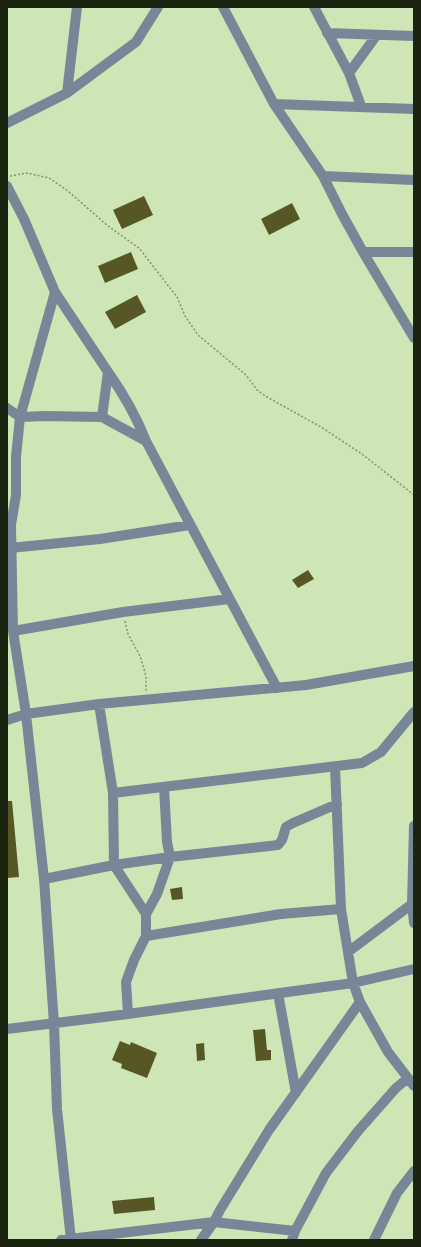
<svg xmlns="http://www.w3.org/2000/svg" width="421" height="1247" viewBox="0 0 421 1247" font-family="'DM Sans',sans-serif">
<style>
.building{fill:#575725}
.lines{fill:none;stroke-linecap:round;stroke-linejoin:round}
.path{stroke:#81926f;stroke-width:1.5;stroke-dasharray:2 2;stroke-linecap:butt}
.minor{stroke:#778798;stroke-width:10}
</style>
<rect width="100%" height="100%" fill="#cee6b5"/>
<!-- building -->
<path class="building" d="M144,196L153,215L122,229L113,210Z
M292,203L300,219L269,235L261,219Z
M131,252L138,269L105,283L98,266Z
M137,295L146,312L115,329L105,312Z
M308,570L314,579L298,588L292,580Z
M7,801H12L19,877L7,878Z
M182,887L183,899L172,900L170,889Z
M265,1029L267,1050H271V1060L256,1061L253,1030Z
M120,1041L130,1045L131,1042L157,1053L147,1078L121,1068L122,1064L112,1060Z
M204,1043L205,1060L197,1061L196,1044Z
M154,1197L155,1210L114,1214L112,1201Z"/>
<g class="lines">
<!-- path -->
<path class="path" d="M10,176L27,173L49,178L68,191L108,226L139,248L177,297L185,316L198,335L246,375L257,390L267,397L321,427L362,454L414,495
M125,621L128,634L140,656L146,676V691"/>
<!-- minor -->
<path class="minor" d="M223,7L274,104L323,176L342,214L363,252L414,338
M314,7L349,73L361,106
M327,33L414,36
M349,73L376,36
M67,93L77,7
M274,104L414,109
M7,123L67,93L136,42L158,7
M323,176L414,180
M7,186L24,219L55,292L108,372L102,417L146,441L277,688
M363,252H414
M55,292L20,417L45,416L102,417
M108,372C123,393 136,416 146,441
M7,408L20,417L16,457V495L11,525L13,631L26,714L44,879L54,1024L57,1109L71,1240
M10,548L100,539L190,525
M13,631L123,612L229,599
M99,704L113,793L114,865L146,914V936L134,960L126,982L128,1014
M7,720L26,714L99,704L306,685L414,666
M335,767L341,909L353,983L360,1002L388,1052L414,1086
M113,793L362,763L381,752L414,712
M414,826L412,904L414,923
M44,879L114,865L170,857L278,845L282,840L286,827L293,823L337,804
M146,914L157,894L170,857L167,842L164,787
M146,936L281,914L341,909
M348,952L412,904
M278,993L296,1093
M7,1029L128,1014L353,983L414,969
M61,1240L214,1222L295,1231
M201,1240L214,1222L220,1210L269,1130L360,1002
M292,1240L295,1231L326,1173L358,1131L396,1088L408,1078
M374,1240L397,1193L414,1171"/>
</g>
<!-- border -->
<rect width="421" height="1247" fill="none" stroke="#1b2311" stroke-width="16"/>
</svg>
